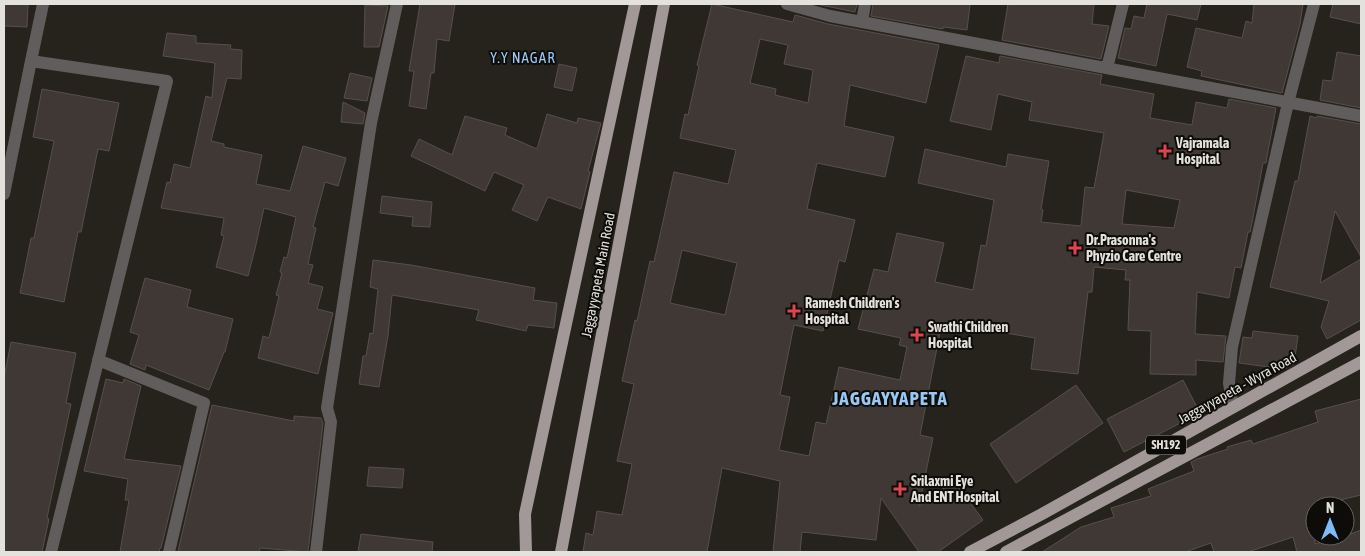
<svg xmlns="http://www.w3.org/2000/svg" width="1365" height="556" viewBox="0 0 1365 556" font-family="'Asap Condensed',sans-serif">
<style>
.building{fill:#403834;stroke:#584f4b;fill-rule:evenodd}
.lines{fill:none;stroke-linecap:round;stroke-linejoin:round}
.minor{stroke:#625d5d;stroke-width:12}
.major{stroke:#a19897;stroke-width:12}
.health-dot{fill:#e0444e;stroke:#0d0c09;stroke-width:2}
.labels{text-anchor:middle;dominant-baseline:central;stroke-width:4;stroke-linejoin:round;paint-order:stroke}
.shield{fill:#0d0c09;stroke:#a3a29d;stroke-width:1}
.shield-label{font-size:12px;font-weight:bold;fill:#e3e2dd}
.poi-label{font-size:14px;font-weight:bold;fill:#e3e2dd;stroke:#0d0c09;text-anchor:start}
.street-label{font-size:14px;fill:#e3e2dd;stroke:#0d0c09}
.neighbourhood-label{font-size:15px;letter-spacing:1px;fill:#9ac8f5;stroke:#0d0c09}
.district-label{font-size:19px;font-weight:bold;letter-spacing:1px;fill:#9ac8f5;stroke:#0d0c09}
</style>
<rect width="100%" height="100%" fill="#25231c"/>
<!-- building -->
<path class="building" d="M4,4H28L27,27L4,26Z
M420,4H455L449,41L437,39L434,73H431L426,109L409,106L414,71H409Z
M712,4L793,22L795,15L828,24L939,45L926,103L850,85L844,126L894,137L885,177L817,163L807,209L855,220L845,262L839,260L823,331L794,325L780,395L790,397L779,450L809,456L816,422L826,424L839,367L900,380L907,347L899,345L901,338L858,329L874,269L888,272L897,233L944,243L935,282L973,290L981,245L986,246L994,200L918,183L925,149L1006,167L1008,154L1049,161L1041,209L1043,210L1041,222L1081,226L1085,187L1094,188L1104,133L1029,120L1032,102L998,94L991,130L950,121L966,56L999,63L1000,56L1102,75L1100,84L1154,94L1150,118L1192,125L1196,102L1227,108L1229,99L1276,108L1267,157L1266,163H1263L1252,223L1250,232H1248L1241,268L1235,267L1229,298L1197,292L1195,334L1226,336L1223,362L1196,360V375L1150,374L1151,331L1128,330L1130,280H1125L1126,270L1094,267L1092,292H1088L1078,374L1031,369L1035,338L942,322L920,435L933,438L919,506L954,481L983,520L938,552H919L881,498L876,540L802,532L800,552H773L780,481L722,468L707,552H583L586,533L593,535L597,511L622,515L632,464L617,461L634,384L622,381L635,320L637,321L650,261L654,262L674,172L728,184L736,150L680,138L685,114L688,115L699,66L697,65ZM760,39L788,45L784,64L813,70L808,103L775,95L776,89L750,83ZM1126,190L1180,200L1174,228L1122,224ZM682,250L737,263L725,315L670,303Z
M816,4H857L855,12Z
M873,4H970L967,30L943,27V29L871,16Z
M1008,4H1094L1092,24L1109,26L1101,59L1002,40Z
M1147,4H1201L1197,20L1167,14L1156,66L1118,58L1125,28L1131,29L1134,16L1144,18Z
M1254,4H1303L1300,24L1282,93L1201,76L1202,71L1187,67L1196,28L1242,38L1246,21L1252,23Z
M1333,4H1361V24L1330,17Z
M365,5L388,6L379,47H364Z
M167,33L196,36V43L231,45L230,49L242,50L241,79L227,78L211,141L224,144V147L262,155L256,184L290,191L303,146L346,158L338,186L325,182L313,227L316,228L308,264L313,265L308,283L323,287L317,309L333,313L318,374L258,358L263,336L269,338L279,296L276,295L282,273L280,272L284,257L287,258L296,217L264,208L255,249L248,276L216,267L224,236L221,235L224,218L161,208L167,182L170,183L174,164L190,168L206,96L212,98L215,63L163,56Z
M1337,52L1361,56V108L1320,100L1323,80L1332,81Z
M559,64L577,68L572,91L554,87Z
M350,73L372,78L367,101L344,98Z
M42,89L119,103L109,151L98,149L81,232H78L64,302L20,293L31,238H34L54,141L33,137Z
M343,102L365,113L363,124L341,122Z
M547,114L577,123L578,118L601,123L588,171L590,172L581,209L548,197L537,221L512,210L524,185L494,172L485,191L411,156L419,139L452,155L465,116L507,128L505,135L537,149Z
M1310,116L1316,118L1317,116L1361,124V257L1335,211L1320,283L1361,259V320L1327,339L1321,327L1329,301L1270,287L1295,181H1298Z
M382,196L432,202L430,227L412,226L413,217L380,213Z
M373,260L411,265L535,288L533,300L557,303L554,328L528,325L526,331L476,320L479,310L392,295L388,336L379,387L359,384L363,356H366L370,333L373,334L378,289L370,287Z
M145,278L191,290L187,307L233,319L225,352H224L209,390L146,365L145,370L130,364L139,335L130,332Z
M1253,331L1298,336L1294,364L1284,369L1239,363L1243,337L1252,338Z
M11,342L76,353L66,403L71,404L47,518L49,519L42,552H4V378Z
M106,379L123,383L124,379L141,386L124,459L181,466L161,548H160L159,552H120L129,500H125L128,479L84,471Z
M1183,380L1200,413L1124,452L1107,419Z
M1076,385L1103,423L1016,483L990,444Z
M1361,399V495L1315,506V544L1345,536L1361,530V552H1297L1293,537L1248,552H1214L1211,543L1185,552H1042L1081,527L1114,517L1111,508L1151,496L1148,489L1194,471L1191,462L1197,459L1228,449L1227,447L1251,440L1253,444L1318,422L1315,411Z
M212,405L294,421V416L321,418L323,423L308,552L260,548L259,552H188L178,551Z
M369,467L404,469L402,488L367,486Z
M361,534L433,542L432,552H358Z"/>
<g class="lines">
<!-- minor -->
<path class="minor" d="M787,4L830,16L1361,116
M862,22L865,4
M31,61L43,4
M1107,68L1123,4
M4,194L31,61L167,81L51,552
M98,360L204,403L169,552
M1233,407L1229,383L1232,347L1288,103L1314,4
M316,552L331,422L327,408L371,123L397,4"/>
<!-- major -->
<path class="major" d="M526,552L525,514L635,4
M561,552L664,4
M970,552L1042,514L1361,336
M1006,552L1361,362"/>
</g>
<!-- markers -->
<g class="health-dot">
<path d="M1162.5 143.5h5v5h5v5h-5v5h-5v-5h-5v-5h5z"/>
<path d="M1072.5 240.5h5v5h5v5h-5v5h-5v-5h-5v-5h5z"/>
<path d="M791.5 303.5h5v5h5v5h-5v5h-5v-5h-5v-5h5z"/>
<path d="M914.5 327.5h5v5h5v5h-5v5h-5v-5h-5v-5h5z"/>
<path d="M897.5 481.5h5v5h5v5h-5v5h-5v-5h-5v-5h5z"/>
</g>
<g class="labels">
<!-- shield labels -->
<rect class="shield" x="1146" y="435.5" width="40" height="19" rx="4"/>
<g class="shield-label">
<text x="1166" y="445">SH192</text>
</g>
<!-- poi labels -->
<g class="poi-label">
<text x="1176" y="143">Vajramala<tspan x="1176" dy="16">Hospital</tspan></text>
<text x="1086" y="240">Dr.Prasonna's<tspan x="1086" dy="16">Phyzio Care Centre</tspan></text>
<text x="805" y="303">Ramesh Children's<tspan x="805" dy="16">Hospital</tspan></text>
<text x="928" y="327">Swathi Children<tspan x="928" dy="16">Hospital</tspan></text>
<text x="911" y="481">Srilaxmi Eye<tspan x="911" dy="16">And ENT Hospital</tspan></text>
</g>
<!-- street labels -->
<g class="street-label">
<text transform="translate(598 275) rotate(-79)">Jaggayyapeta Main Road</text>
<text transform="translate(1237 388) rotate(-29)">Jaggayyapeta - Wyra Road</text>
</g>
<!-- neighbourhood labels -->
<g class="neighbourhood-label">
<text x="523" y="57">Y.Y NAGAR</text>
</g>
<!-- district labels -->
<g class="district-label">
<text x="890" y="398">JAGGAYYAPETA</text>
</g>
</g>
<!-- border -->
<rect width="1365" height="556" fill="none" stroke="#e3e2dd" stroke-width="10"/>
<!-- north arrow -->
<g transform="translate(1330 521)"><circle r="24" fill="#0d0c09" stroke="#63625e"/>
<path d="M0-4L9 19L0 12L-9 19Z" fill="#7fbdfa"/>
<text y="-8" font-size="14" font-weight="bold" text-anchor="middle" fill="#e3e2dd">N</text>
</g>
</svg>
